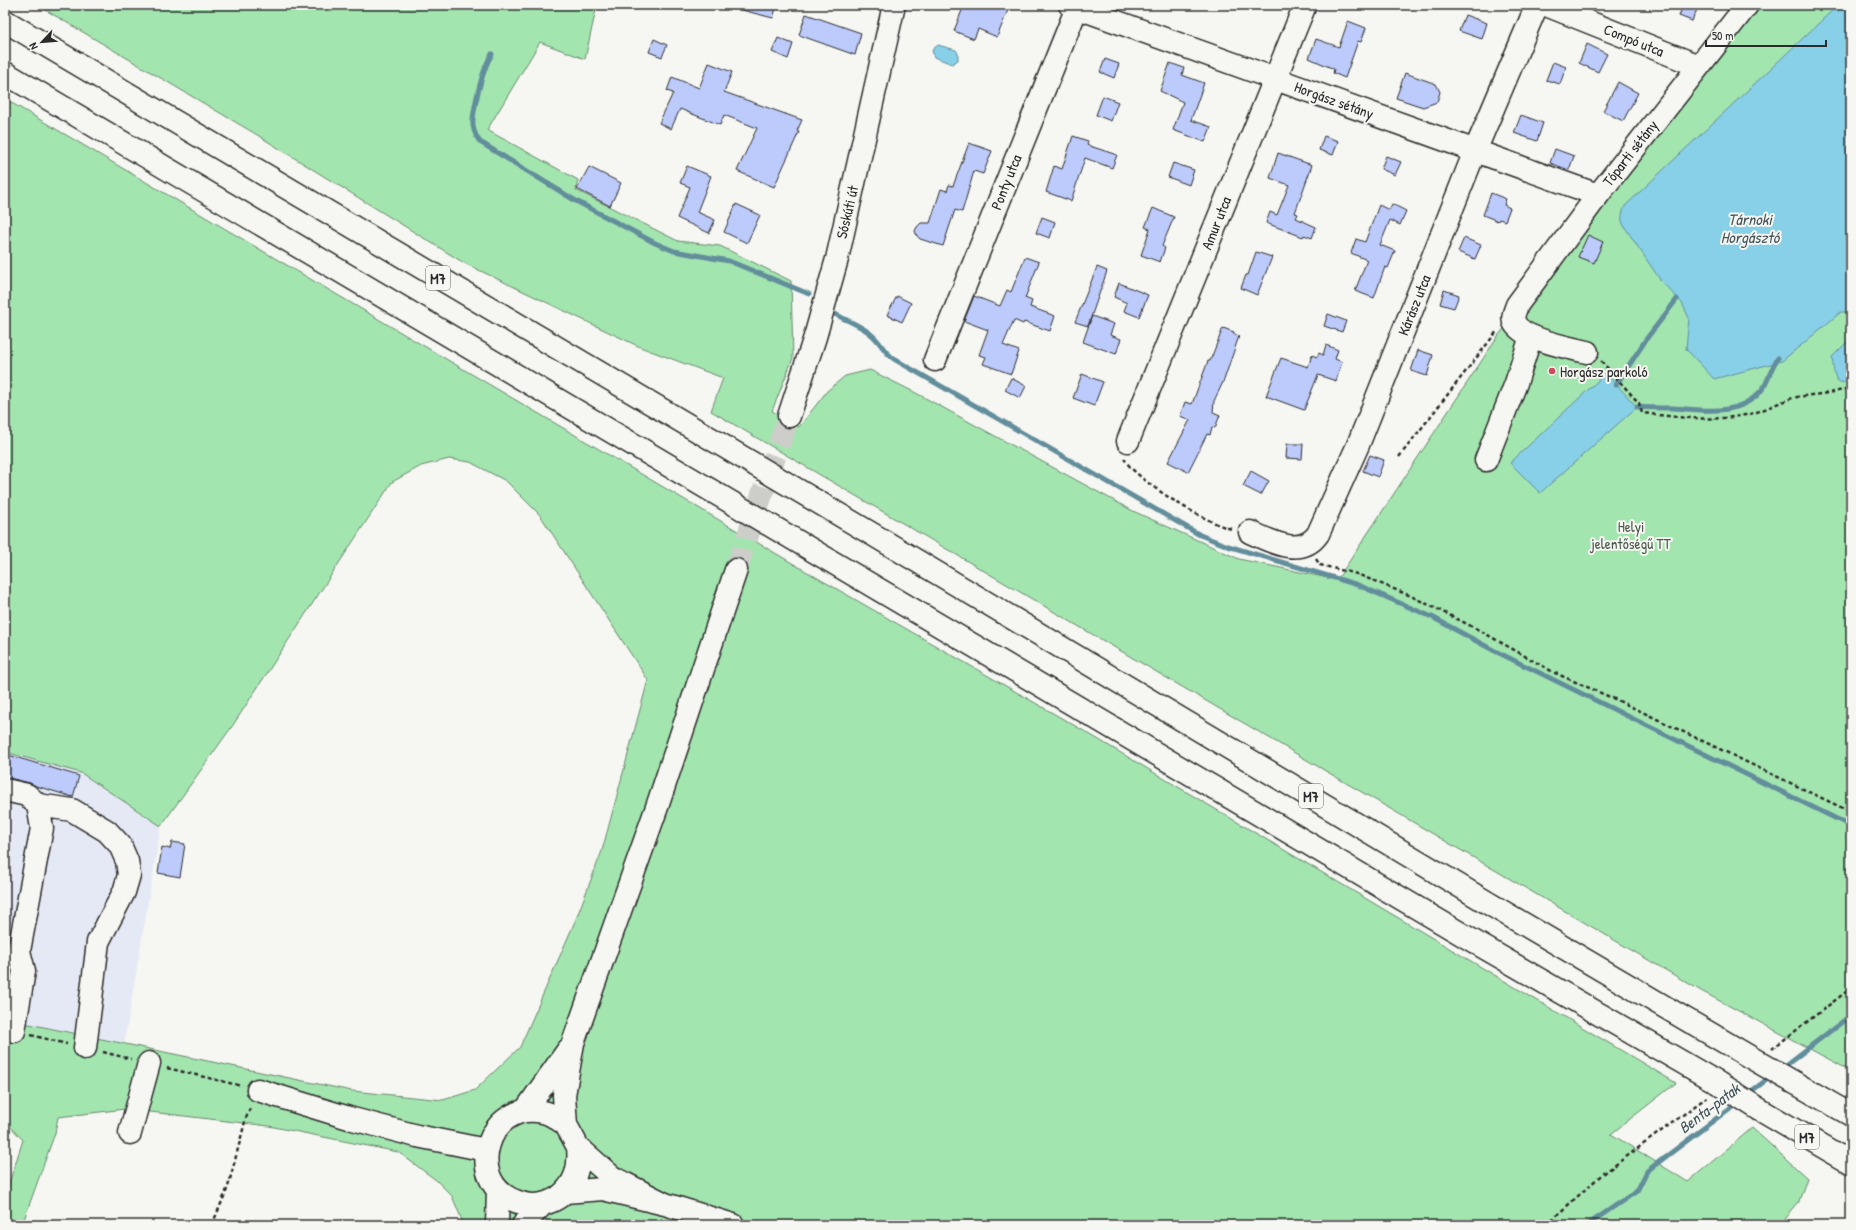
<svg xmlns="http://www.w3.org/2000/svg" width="1856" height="1230" viewBox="0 0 1856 1230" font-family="'Patrick Hand',sans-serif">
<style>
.built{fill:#e5e9f5}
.green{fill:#a3e5af;stroke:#67886d}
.water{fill:#87d0e8;stroke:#628e9c}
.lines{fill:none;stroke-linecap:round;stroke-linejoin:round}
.stream{stroke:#628e9c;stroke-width:5}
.building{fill:#bccbfc;stroke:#2b2b2b}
.major-tunnel{stroke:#cdcdca;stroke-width:22;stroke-dasharray:22 11;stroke-linecap:butt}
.minor-casing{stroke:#2b2b2b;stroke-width:25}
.major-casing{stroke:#2b2b2b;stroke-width:25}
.highway-casing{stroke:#2b2b2b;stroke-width:25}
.path{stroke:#2b2b2b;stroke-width:2.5;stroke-dasharray:4 3;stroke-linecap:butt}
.minor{stroke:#f6f6f2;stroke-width:22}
.major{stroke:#f6f6f2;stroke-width:22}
.highway{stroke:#f6f6f2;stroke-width:22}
.highway-bridge-casing{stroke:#2b2b2b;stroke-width:25;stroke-linecap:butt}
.highway-bridge{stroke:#f6f6f2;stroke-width:22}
.poi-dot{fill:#d1495b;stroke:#f6f6f2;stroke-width:1.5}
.labels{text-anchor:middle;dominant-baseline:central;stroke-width:4;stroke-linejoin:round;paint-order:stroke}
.shield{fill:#f6f6f2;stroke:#686867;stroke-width:1}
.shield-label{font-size:14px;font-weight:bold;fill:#2b2b2b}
.street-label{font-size:15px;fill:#2b2b2b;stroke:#f6f6f2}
.poi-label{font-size:15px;fill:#2b2b2b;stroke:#f6f6f2;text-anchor:start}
.park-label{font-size:15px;fill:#495a4c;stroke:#f6f6f2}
.water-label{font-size:16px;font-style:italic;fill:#42545a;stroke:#f6f6f2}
</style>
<rect width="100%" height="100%" fill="#f6f6f2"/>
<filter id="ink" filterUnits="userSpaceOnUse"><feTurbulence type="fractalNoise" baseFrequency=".025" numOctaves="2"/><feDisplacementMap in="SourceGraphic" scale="8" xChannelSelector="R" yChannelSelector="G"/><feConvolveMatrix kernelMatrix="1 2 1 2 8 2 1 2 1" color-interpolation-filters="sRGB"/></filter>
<g filter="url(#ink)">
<!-- built -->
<path class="built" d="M5,752L81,773L161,826L124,1044L5,1019Z"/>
<!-- green -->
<path class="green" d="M37,5H597L585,59L540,42L487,130L578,180L576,190L678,241L720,246L791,281L793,358L772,411L799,427L827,391L845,376L870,370L916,393L1133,511L1239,559L1337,580L1498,336L1760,5H1851V1071L1703,992L711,411L723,378L640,347L464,263L254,133Z
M5,99L809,573L1084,731L1676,1083L1611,1134L1688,1182L1752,1128L1807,1178L1798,1204L1780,1225H461L462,1220L452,1196L436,1180L398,1152L269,1126L125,1109L58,1117L55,1133L22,1225H5V1196L23,1140L5,1121V1019L352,1091L443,1100L475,1090L520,1047L576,919L602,851L648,680L540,515L506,481L470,462L449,459L421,466L392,482L233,725L161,826L81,773L5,752Z"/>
<!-- water -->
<path class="water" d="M1838,5H1851V312H1841L1782,361L1714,379L1686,349L1689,318L1682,303L1661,281L1624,226C1620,218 1622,214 1625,206Z
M938,45L956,50L958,53V60L952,64L934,57L932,50Z
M1851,338V379C1833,391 1834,369 1832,357Z
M1606,373L1637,407L1540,493L1510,463Z"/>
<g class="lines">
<!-- stream -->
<path class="stream" d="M1754,12L1760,5
M492,54C483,67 475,102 473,119C472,126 475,136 480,142L576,201L655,243L674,251L729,261L809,294
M835,314C847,321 863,326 873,336C881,343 884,352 894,359L1200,535L1228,546L1358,585L1432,617L1493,650L1851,826
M1616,385L1647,338L1677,299
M1637,407C1649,408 1662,408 1674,408C1704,410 1738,417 1761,391C1770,380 1770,368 1778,358
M1781,1069L1851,1015
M1746,1095L1772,1076
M1587,1225L1637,1191L1647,1171L1738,1102"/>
</g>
<!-- building -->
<path class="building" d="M739,5H777L773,18L738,9Z
M964,5H1010L997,37L978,29L974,39L954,31Z
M1683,5H1699L1692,21L1679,16Z
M806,14L861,33L855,55L799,35Z
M1465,15L1487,23L1482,39L1459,31Z
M1348,21L1366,28L1361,42L1358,41L1345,78L1333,73L1334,69L1309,58L1316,39L1339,47Z
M778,38L793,44L788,59L772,52Z
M654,39L667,45L662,57L649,52Z
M1587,44L1607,54L1598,72L1579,63Z
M1105,59L1119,64L1114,78L1100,72Z
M1553,62L1566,67L1560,84L1546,80Z
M709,63L732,72L724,92L802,120L797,131L799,132L774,187L737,171L757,128L724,115L720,125L680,109L671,129L659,123L673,93L667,91L672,77L699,88Z
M1170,63L1184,68L1182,75L1204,83L1191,120L1211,127L1205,142L1173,130L1183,102L1160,91Z
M1405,73L1436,84L1440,92L1437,102L1423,107L1396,98Z
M1618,82L1638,93L1623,121L1603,111Z
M1103,96L1118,102L1111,121L1096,115Z
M1521,115L1543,123L1537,141L1514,133Z
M1073,136L1088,141L1087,145L1117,155L1112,168L1085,158L1071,201L1046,192L1054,166L1062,169Z
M1324,136L1338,141L1333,155L1319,150Z
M969,143L992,151L983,174L974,171L962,212L955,210L943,246L920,239L917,236L915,231L917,227L921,223H930L941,189L947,191L949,185L953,186Z
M1555,149L1574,156L1569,170L1550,163Z
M1278,153L1312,165L1295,213L1298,214L1296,218L1316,227L1312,238L1304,235L1303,237L1266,223L1270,212L1277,215L1289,185L1270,178Z
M1386,156L1401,162L1395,175L1381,169Z
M1173,163L1194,170L1189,185L1168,177Z
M687,166L711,176L697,212L715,220L709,233L677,218L690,187L680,183Z
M589,167L621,183L610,206L577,189Z
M1491,193L1506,199L1504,205L1510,208L1505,221L1499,219L1498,221L1483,215Z
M736,204L760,215L747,243L724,232Z
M1392,204L1406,211L1400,225L1390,220L1380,245L1395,251L1388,268L1385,267L1374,298L1355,291L1367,260L1351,253L1356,239L1365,242L1379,205L1389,210Z
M1153,208L1174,217L1162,246L1165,248L1160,262L1141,255L1150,229L1145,227Z
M1042,217L1055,222L1050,238L1036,233Z
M1588,235L1603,242L1594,263L1578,257Z
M1464,238L1481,245L1475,259L1458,252Z
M1256,252L1272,257L1257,295L1241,288L1246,275H1248Z
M1025,257L1039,262L1025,298L1032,301L1030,307L1055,316L1050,331L1024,322L1023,324L1014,320L1003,345L1019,351L1011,374L983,364L986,357L979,355L988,330L964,321L974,296L1000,306L1007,290L1011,292Z
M1097,267L1107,271L1088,326L1075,322Z
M1119,283L1148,295L1139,317L1124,311L1127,303L1114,297Z
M1444,290L1459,295L1454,308L1440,304Z
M897,296L911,303L902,322L887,315Z
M1328,314L1346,321L1342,332L1324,326Z
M1092,316L1114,324L1110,335L1121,339L1116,354L1083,342Z
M1223,328L1234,332V334L1239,336L1224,380L1214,401L1213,412L1220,415L1215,428L1212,427L1210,435L1207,434L1188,472L1168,462L1190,420L1180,416L1185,402L1192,404L1208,361H1210Z
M1326,345L1338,350L1335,359L1342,362L1336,381L1318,375L1304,410L1266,396L1281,358L1308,367L1312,355L1317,357L1319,353L1323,355Z
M1418,350L1433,355L1427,376L1411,371Z
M1082,374L1103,382L1094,406L1073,398Z
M1011,378L1026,386L1020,398L1005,390Z
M1287,444H1303L1302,459L1286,458Z
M1370,455L1384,460L1378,477L1363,471Z
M1251,471L1269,481L1261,495L1243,486Z
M5,754L79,776L73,797L36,786L30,783L5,777Z
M172,842L185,844L180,877L158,873L162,847L170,849Z"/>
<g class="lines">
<!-- major-tunnel -->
<path class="major-tunnel" d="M736,570L789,416"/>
<defs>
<path id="minor" d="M1070,5L1598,195
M1546,5L1699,66
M1587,352C1570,348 1521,339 1514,322C1512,316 1515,311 1517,305L1598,195L1747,5
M935,360L1078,5
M1128,441L1305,5
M1486,460L1516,383L1531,336
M1250,532C1272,542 1301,558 1318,534L1358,445L1475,151L1537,5
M5,790L27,795L38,805L42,828L19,951L24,971L14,1031
M38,805L72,810L107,831L120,845L127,861L129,875L124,892L98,942L85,1048
M258,1090L349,1118L417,1136L486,1150
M130,1133L149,1063"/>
<path id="major" d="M789,416L815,337L837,259L894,5
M525,1111L568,1050
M566,1125C559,1120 551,1113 543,1112C487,1099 462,1184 518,1202C532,1207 547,1205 559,1197C576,1184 580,1167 578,1147
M565,1192L603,1189L665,1204L733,1225
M665,1204L612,1177L578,1147L566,1125L564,1095L573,1043L658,804L736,570
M497,1225L498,1190
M523,1225L543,1204"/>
<path id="highway" d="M5,21L872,534L1493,906L1750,1057
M5,73L1485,948L1718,1083
M1795,1083L1851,1115
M1762,1111L1851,1163"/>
</defs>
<!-- minor casing -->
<use href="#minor" class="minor-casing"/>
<!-- major casing -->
<use href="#major" class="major-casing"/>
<!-- highway casing -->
<use href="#highway" class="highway-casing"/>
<!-- path -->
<path class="path" d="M1601,361L1639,403L1642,413C1677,417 1710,422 1745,415C1763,412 1779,401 1797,397C1815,394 1834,394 1851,387
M1399,457L1498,330
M1124,458C1133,479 1209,525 1232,529
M1316,559L1320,565L1357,574L1411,596L1477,629L1555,673L1617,700L1851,812
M31,1035L67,1044
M1772,1049L1851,988
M103,1052L131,1059
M167,1068L242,1086
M212,1225L228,1187L246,1118L251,1106
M1546,1225L1599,1177L1707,1097"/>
<!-- minor -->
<use href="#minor" class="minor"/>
<!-- major -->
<use href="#major" class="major"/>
<!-- highway -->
<use href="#highway" class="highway"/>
<defs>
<path id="highway-bridge" d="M1750,1057L1795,1083
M1718,1083L1762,1111"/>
</defs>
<!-- highway-bridge casing -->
<use href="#highway-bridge" class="highway-bridge-casing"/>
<!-- highway-bridge -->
<use href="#highway-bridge" class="highway-bridge"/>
</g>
</g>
<!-- markers -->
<circle class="poi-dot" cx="1552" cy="371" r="4"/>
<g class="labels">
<!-- shield labels -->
<g class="shield">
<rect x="426" y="266" width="24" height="24" rx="3"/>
<rect x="1299" y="784" width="24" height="24" rx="3"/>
<rect x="1795" y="1125" width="24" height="24" rx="3"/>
</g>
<g class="shield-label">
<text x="438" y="278">M7</text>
<text x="1311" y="796">M7</text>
<text x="1807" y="1137">M7</text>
</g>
<!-- street labels -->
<g class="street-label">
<text transform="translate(1634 40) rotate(22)">Compó utca</text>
<text transform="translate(1334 100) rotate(20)">Horgász sétány</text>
<text transform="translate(1630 153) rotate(-52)">Tóparti sétány</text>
<text transform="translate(1006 182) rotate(-68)">Ponty utca</text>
<text transform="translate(847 212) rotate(-77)">Sóskúti út</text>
<text transform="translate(1216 223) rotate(-68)">Amur utca</text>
<text transform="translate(1414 305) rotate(-68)">Kárász utca</text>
</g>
<!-- poi labels -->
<g class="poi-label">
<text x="1560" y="371">Horgász parkoló</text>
</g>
<!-- park labels -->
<g class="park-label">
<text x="1631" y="526">Helyi<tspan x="1631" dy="17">jelentőségű TT</tspan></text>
</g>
<!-- water labels -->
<g class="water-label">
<text x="1750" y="219">Tárnoki<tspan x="1750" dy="18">Horgásztó</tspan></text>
<text transform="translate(1709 1108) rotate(-37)">Benta-patak</text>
</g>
</g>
<!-- margin -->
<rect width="1856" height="1230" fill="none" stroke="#f6f6f2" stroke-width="20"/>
<rect x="10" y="10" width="1836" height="1210" fill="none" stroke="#2b2b2b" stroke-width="1.5" filter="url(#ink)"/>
<!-- north arrow -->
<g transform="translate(42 42) rotate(244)" stroke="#f6f6f2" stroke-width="3" paint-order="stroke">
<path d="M0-3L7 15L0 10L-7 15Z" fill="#2b2b2b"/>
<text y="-6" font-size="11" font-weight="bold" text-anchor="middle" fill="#2b2b2b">N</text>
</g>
<!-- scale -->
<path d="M1706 40v6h120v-6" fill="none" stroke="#2b2b2b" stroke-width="2"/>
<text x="1712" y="40" font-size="12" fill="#2b2b2b" stroke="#f6f6f2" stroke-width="3" paint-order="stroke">50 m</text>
</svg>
